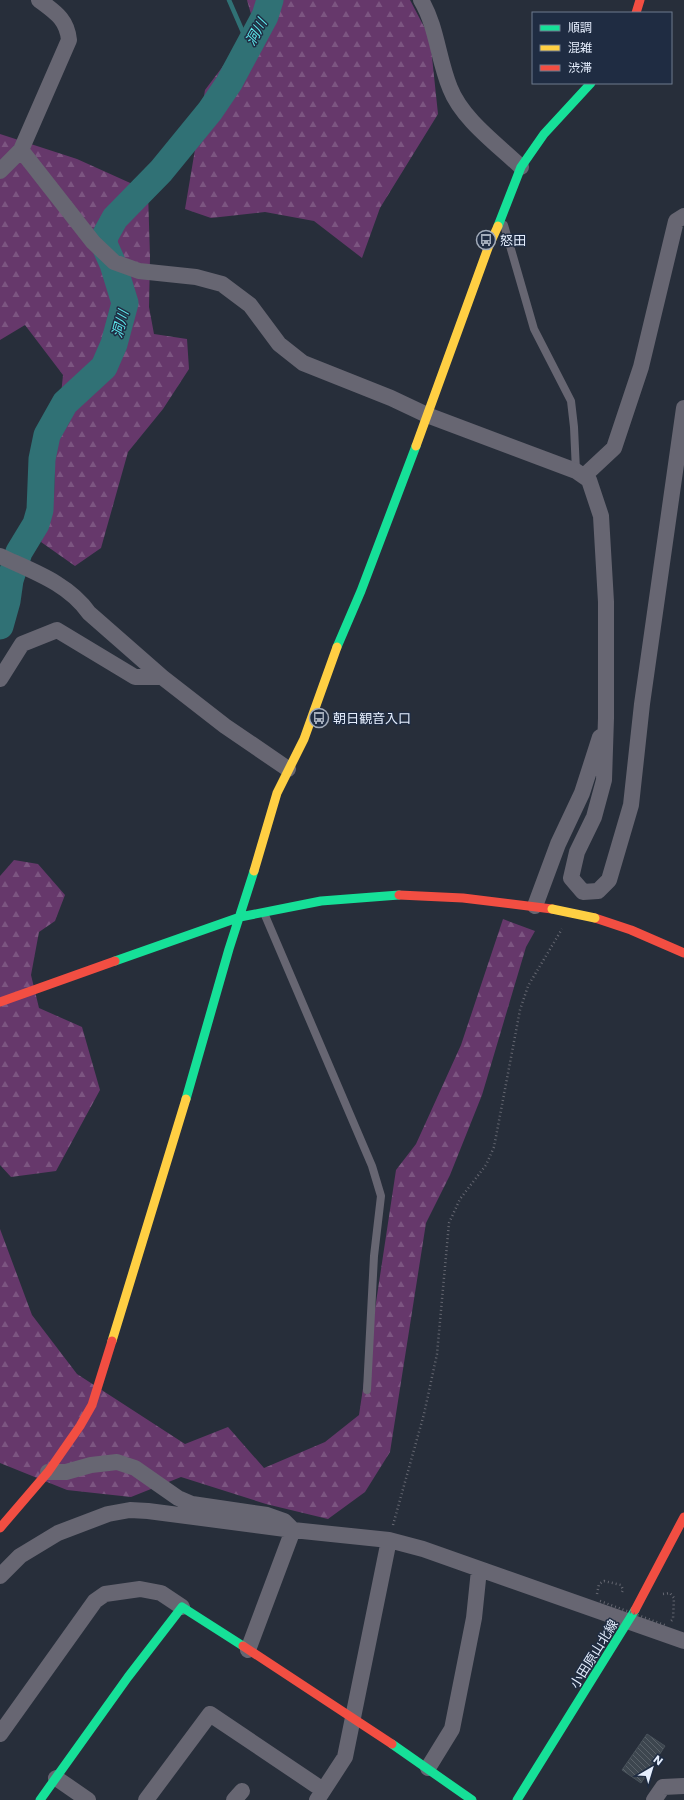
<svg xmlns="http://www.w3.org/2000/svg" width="684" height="1800" viewBox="0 0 684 1800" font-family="Poppins,'Noto Sans JP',sans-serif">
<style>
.forest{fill:url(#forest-firs)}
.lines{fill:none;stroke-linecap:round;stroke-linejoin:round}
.stream{stroke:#307175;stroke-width:4.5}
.river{stroke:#307175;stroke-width:27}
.building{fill:url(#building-back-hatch);stroke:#49525b}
.path{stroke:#656771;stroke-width:2.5;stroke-dasharray:1 3;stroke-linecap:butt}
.lane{stroke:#676672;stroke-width:8}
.street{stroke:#676672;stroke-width:16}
.fast{stroke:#16e098;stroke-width:9}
.slow{stroke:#ffcf43;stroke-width:9}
.jam{stroke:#f24e42;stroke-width:9}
.path-bridge{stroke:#656771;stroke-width:2.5;stroke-dasharray:1 3;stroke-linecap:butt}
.slow-bridge{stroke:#ffcf43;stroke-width:9}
.labels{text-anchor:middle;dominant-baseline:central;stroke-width:3;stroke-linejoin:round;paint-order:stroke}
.poi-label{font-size:13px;fill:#e5eefd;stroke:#1f2c42;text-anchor:start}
.street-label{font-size:13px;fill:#e5eefd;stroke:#1f2c42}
.water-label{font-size:14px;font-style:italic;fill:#5ce6ea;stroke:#1f2c42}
</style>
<defs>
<pattern id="forest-firs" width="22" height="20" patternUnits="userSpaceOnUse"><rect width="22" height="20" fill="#66386b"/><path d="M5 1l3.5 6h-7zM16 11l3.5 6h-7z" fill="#7c5581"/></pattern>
<pattern id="building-back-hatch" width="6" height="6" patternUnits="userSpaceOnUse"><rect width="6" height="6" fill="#3d464f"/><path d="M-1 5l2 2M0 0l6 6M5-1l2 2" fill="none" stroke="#596169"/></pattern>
</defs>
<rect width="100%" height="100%" fill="#272e3a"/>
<!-- forest -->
<path class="forest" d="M247,0H410L430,38L438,114L380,208L362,258L314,221L265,212L211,218L185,209L205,90L254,25Z
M0,134L77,159L148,191L150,257L149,307L154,334L187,339L189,369L163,409L128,452L101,548L75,566L41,542L54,497L55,454L63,375L25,325L0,340Z
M14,860L38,864L65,895L55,921L39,932L31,975L39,1008L82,1027L100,1090L56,1171L11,1177L0,1165V876Z
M503,919L535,931L526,947L482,1095L450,1175L426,1223L390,1452L365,1492L328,1519L266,1504L181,1477L131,1497L67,1490L0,1463V1229L32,1315L77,1374L185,1444L228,1427L264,1468L325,1442L359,1415L396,1170L416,1144L461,1045Z"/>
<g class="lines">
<!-- stream -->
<path class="stream" d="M229,0L249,46"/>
<!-- river -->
<path class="river" d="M0,626L7,601L10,580L19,552L36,524L40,510L42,459L47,435L65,403L104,367L114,344L125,303L113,264L104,244L105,236L115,218L161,171L210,111L229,83L265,16L270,0"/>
</g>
<!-- building -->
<path class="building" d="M647,1734L665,1746L641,1783L622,1770Z"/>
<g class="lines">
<!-- path -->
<path class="path" d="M393,1525L424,1414L437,1354L449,1223L460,1199L486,1165L494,1147L520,1010L528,986L562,929
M597,1594L599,1584L604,1581L621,1585L623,1590L622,1592
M663,1594L670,1593L674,1598L673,1619L671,1621"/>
<!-- lane -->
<path class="lane" d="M504,225L534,329L571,401L574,427L576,471
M264,913L372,1166L381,1196L374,1256L367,1390"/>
<!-- street -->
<path class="street" d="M421,0C437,27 438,59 450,88C462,119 497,144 521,167
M21,150L93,242L114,262L139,271L196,277L222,284L250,305L279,344L303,363L391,398L427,415L576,471L589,480L601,516L606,602V718L604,780L594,817L577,852L571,878L583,892L598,891L609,880L631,805L642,704L684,408
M0,171L21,150L69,40C67,19 55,12 39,0
M584,476L614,448L641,367L676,221L684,216
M0,556C32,571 68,583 89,613L162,677L225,726L288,769
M0,679L22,644L57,630L135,677H162
M535,906L558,844L582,793L600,737
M48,1472H66L91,1465L117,1462L135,1468L178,1498L192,1504L267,1515L284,1521L293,1530L248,1650
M0,1576L20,1556L58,1533L108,1514L130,1510L148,1511L293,1530L389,1540L423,1549L684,1641
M0,1734L95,1601L105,1594L140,1589L161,1593L182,1607
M428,1768L452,1729L474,1618L479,1570
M56,1778L88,1800
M146,1800L210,1714L323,1790
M234,1800L242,1791
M317,1800L345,1757L389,1540
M654,1800L663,1787L684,1786"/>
<!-- fast -->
<path class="fast" d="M498,226L521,167L544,134L591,83
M337,647L361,591L416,446
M115,961L240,917L321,901L399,895
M186,1099L229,949L254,871
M392,1744L472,1800
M40,1800L128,1677L182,1607L243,1646
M517,1800L635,1610"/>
<!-- slow -->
<path class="slow" d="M416,446L488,248L498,226
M254,871L277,793L304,739L337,647
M112,1341L186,1099"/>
<!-- jam -->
<path class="jam" d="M636,13L640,0
M399,895L463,898L552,909
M595,918L631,930L684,953
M0,1002L115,961
M0,1528L48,1472L80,1426L92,1405L112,1341
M635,1610L684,1517
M243,1646L392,1744"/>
<!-- path-bridge -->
<path class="path-bridge" d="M600,1601L667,1626"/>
<!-- slow-bridge -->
<path class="slow-bridge" d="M552,909L595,918"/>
</g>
<!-- icons -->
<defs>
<symbol id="bus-ring" viewBox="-11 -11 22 22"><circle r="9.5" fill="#1f2c42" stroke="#a2abb9" stroke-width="1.5"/><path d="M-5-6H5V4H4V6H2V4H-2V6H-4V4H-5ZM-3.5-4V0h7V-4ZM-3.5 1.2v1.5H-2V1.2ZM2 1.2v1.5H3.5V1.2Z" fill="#a2abb9"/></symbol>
</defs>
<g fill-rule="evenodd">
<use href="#bus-ring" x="475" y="229" width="22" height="22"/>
<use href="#bus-ring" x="308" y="707" width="22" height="22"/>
</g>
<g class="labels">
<!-- poi labels -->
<g class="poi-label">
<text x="500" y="240">怒田</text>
<text x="333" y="718">朝日観音入口</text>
</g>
<!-- street labels -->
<g class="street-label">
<text transform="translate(594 1654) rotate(-58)">小田原山北線</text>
</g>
<!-- water labels -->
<g class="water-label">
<text transform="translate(256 32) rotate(-61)">洞川</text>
<text transform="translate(120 324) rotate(-75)">洞川</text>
</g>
</g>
<!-- legend -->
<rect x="532" y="12" width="140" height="72" fill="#1f2c42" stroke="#6e7a8d"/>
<rect x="540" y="25" width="20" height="6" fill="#16e098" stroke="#6e7a8d"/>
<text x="568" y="32" font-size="12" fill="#e5eefd">順調</text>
<rect x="540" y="45" width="20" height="6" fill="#ffcf43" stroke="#6e7a8d"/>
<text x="568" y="52" font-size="12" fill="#e5eefd">混雑</text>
<rect x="540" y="65" width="20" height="6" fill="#f24e42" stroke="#6e7a8d"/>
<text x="568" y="72" font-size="12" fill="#e5eefd">渋滞</text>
<!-- north arrow -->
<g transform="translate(652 1768) rotate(38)" stroke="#1f2c42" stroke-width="3" paint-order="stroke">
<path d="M0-3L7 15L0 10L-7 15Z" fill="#e5eefd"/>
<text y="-6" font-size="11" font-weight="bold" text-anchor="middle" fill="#e5eefd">N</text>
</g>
</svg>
